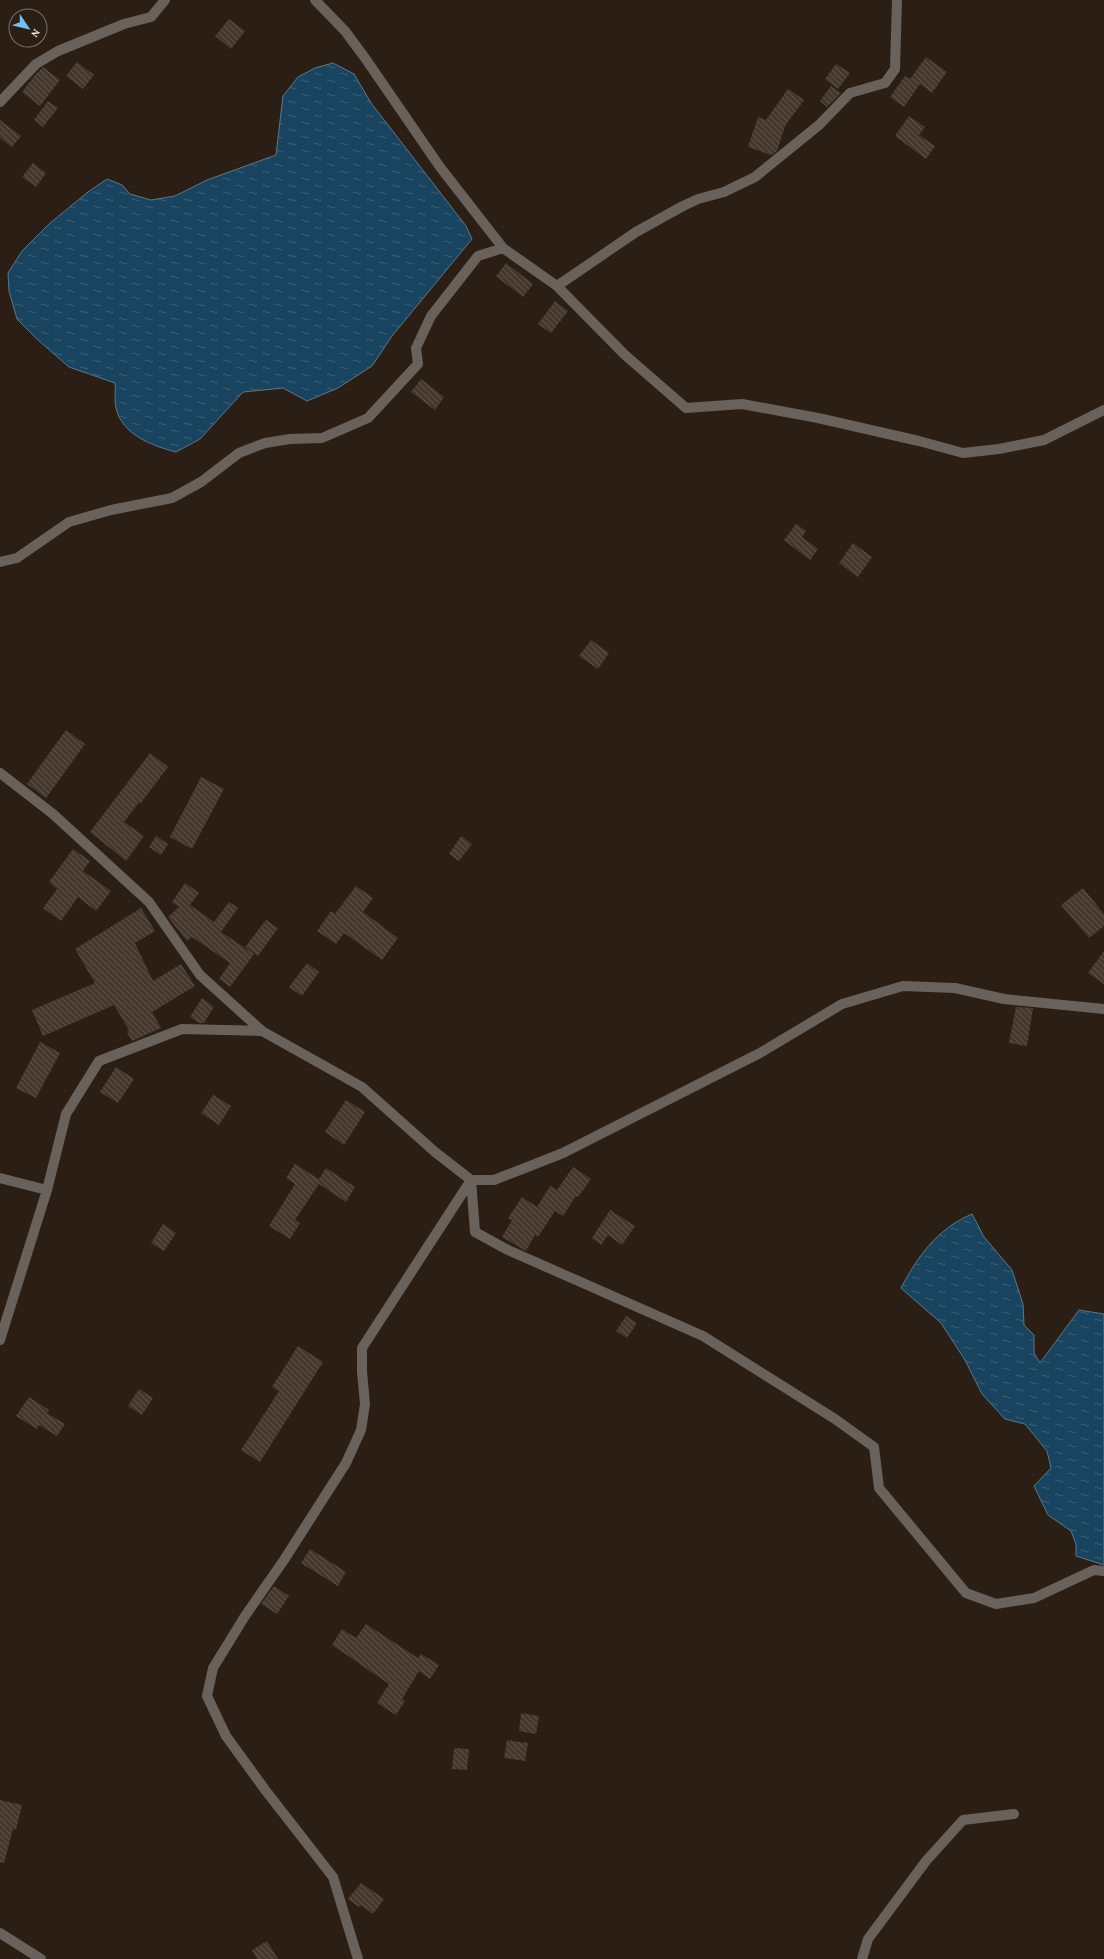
<svg xmlns="http://www.w3.org/2000/svg" width="1104" height="1959" viewBox="0 0 1104 1959" font-family="'Crimson Pro',serif">
<style>
.water{fill:url(#water-ripples);stroke:#5b7788}
.building{fill:url(#building-back-hatch)}
.lines{fill:none;stroke-linecap:round;stroke-linejoin:round}
.minor{stroke:#68615c;stroke-width:10}
</style>
<defs>
<pattern id="water-ripples" width="26" height="14" patternUnits="userSpaceOnUse"><rect width="26" height="14" fill="#19445f"/><path d="M2 4q2-2 4 0t4 0M15 11q2-2 4 0t4 0" fill="none" stroke="#3b5f76"/></pattern>
<pattern id="building-back-hatch" width="6" height="6" patternUnits="userSpaceOnUse"><rect width="6" height="6" fill="#46382e"/><path d="M-1 5l2 2M0 0l6 6M5-1l2 2" fill="none" stroke="#61554c"/></pattern>
</defs>
<rect width="100%" height="100%" fill="#2b1f15"/>
<!-- water -->
<path class="water" d="M333,63L354,74L371,103L466,226L472,239L392,336L372,366L338,388L307,401L283,388L243,392L200,439L176,452C153,446 122,435 116,408C114,400 116,391 115,383L69,367L38,340L17,319L9,291L8,273L22,251L49,224L88,192L107,179L122,185L130,194L151,200L175,196L207,180L276,155L283,96L298,77L315,68Z
M972,1214L984,1237L1012,1270L1023,1304L1024,1325L1034,1335V1353L1040,1363L1079,1310L1104,1314V1565L1076,1556V1544L1071,1531L1048,1515L1034,1486L1051,1468L1047,1451L1025,1424L1005,1419L982,1394L965,1360L941,1323L901,1288C918,1256 937,1229 972,1214Z"/>
<!-- building -->
<path class="building" d="M229,19L245,31L231,49L215,36Z
M926,57L947,72L932,93L920,84L904,107L890,97L905,76L910,79Z
M77,62L94,75L83,89L66,76Z
M836,64L850,73L838,89L825,79Z
M43,67L60,80L40,106L22,92L35,75Z
M831,86L841,93L827,107L820,101Z
M788,89L804,100L785,126L777,151L771,155L748,147L758,117L766,120Z
M48,101L58,108L43,127L34,120Z
M909,116L925,127L919,135L935,146L926,159L895,136Z
M0,120L21,136L12,147L0,138Z
M33,163L46,173L36,187L22,177Z
M506,263L533,284L523,297L496,276Z
M555,301L568,311L551,333L538,324Z
M421,379L444,397L435,410L411,392Z
M796,524L806,531L802,537L818,549L810,560L784,540Z
M853,543L872,557L858,577L839,563Z
M591,640L609,653L598,669L579,656Z
M66,730L85,744L46,798L27,784Z
M150,753L168,767L140,804L139,802L124,822L144,836L126,861L90,832Z
M201,777L224,789L192,849L170,837Z
M156,836L168,844L161,855L149,847Z
M461,836L472,844L459,861L449,854Z
M73,849L90,861L83,871L111,891L96,911L78,897L61,921L43,908L57,889L49,882Z
M185,883L199,893L190,905L214,922L229,902L238,908L221,932L254,954L230,987L219,979L230,963L192,937L187,941L168,917L179,907L172,902Z
M356,886L373,898L363,912L398,938L382,960L344,933L336,944L317,931L331,911L335,914Z
M1083,888L1104,914V926L1089,938L1061,905Z
M141,908L155,931L135,943L153,981L181,964L195,986L152,1012L161,1028L132,1041L127,1032L129,1030L114,1005L43,1036L32,1010L95,983L75,949Z
M266,920L278,928L258,956L245,947Z
M1104,951V984L1088,973Z
M307,963L319,972L302,996L289,987Z
M202,998L214,1007L204,1023H199L190,1017Z
M1016,1007L1033,1008L1027,1046L1009,1043Z
M40,1042L60,1053L36,1098L16,1088Z
M116,1067L134,1079L118,1103L100,1092Z
M213,1095L231,1106L219,1125L201,1113Z
M346,1100L365,1112L344,1145L325,1132Z
M295,1164L319,1179L326,1168L355,1187L346,1202L319,1184L295,1220L300,1223L290,1239L269,1226L295,1184L286,1178Z
M573,1167L591,1179L578,1197L576,1196L563,1216L555,1211L538,1237L535,1235L526,1251L502,1237L512,1220L508,1218L522,1197L537,1207L550,1186L557,1190Z
M610,1210L635,1226L622,1245L608,1235L601,1245L592,1238Z
M163,1224L176,1233L164,1251L151,1243Z
M626,1316L637,1323L627,1338L616,1331Z
M298,1346L323,1362L260,1462L241,1450L279,1391L272,1387Z
M139,1389L153,1398L142,1415L128,1406Z
M29,1397L49,1410L47,1413L65,1424L57,1436L39,1425L37,1429L16,1416Z
M310,1549L346,1572L338,1586L301,1563Z
M274,1586L289,1596L277,1614L261,1604Z
M366,1624L418,1658L421,1654L439,1665L430,1679L419,1671L402,1699L405,1701L396,1715L377,1703L389,1684L332,1645L342,1629L356,1638Z
M521,1713L539,1716L536,1734L519,1731Z
M507,1740L528,1743L525,1761L504,1758Z
M454,1748L469,1749L467,1770L452,1769Z
M0,1800L22,1805L16,1830L13,1829L4,1863L0,1862Z
M361,1883L384,1899L373,1914L361,1905L359,1907L348,1899Z
M267,1941L278,1959H257L252,1950Z"/>
<g class="lines">
<!-- minor -->
<path class="minor" d="M315,0L345,31L365,58L440,167L503,248L557,286L625,355L686,408L742,404L818,418L919,441L963,453L999,449L1044,440L1104,410
M0,102L36,64L58,51L124,24L151,17L165,0
M557,286L636,232L683,206L698,199L724,192L755,177L819,125L850,93L885,83L895,69L897,0
M0,562L17,558L69,522L111,510L172,498L201,482L239,453L265,443L290,439L322,438L368,418L418,364L416,348L431,316L478,256L503,248
M0,773L53,814L149,902L200,975L262,1031L362,1087L435,1152L471,1180H494L563,1153L760,1053L842,1004L903,986L955,988L1004,999L1104,1009
M0,1178L47,1190
M471,1180L475,1232L508,1250L703,1336L835,1419L874,1447L879,1488L966,1593L996,1604L1034,1598L1094,1570L1104,1571
M0,1340L47,1190L66,1114L99,1061L182,1029L262,1031
M0,1933L41,1959
M358,1959L333,1877L266,1791L226,1736L207,1696L213,1668L245,1616L284,1560L346,1463L361,1430L365,1404L362,1372V1348L471,1180
M862,1959L868,1939L926,1861L963,1820L1014,1814"/>
</g>
<!-- north arrow -->
<g transform="translate(28 28) rotate(125)"><circle r="19" fill="#2b1f15" stroke="#7c7169"/>
<path d="M0-3L7 15L0 10L-7 15Z" fill="#74c0f6"/>
<text y="-6" font-size="11" font-weight="bold" text-anchor="middle" fill="#f6ede7">N</text>
</g>
</svg>
